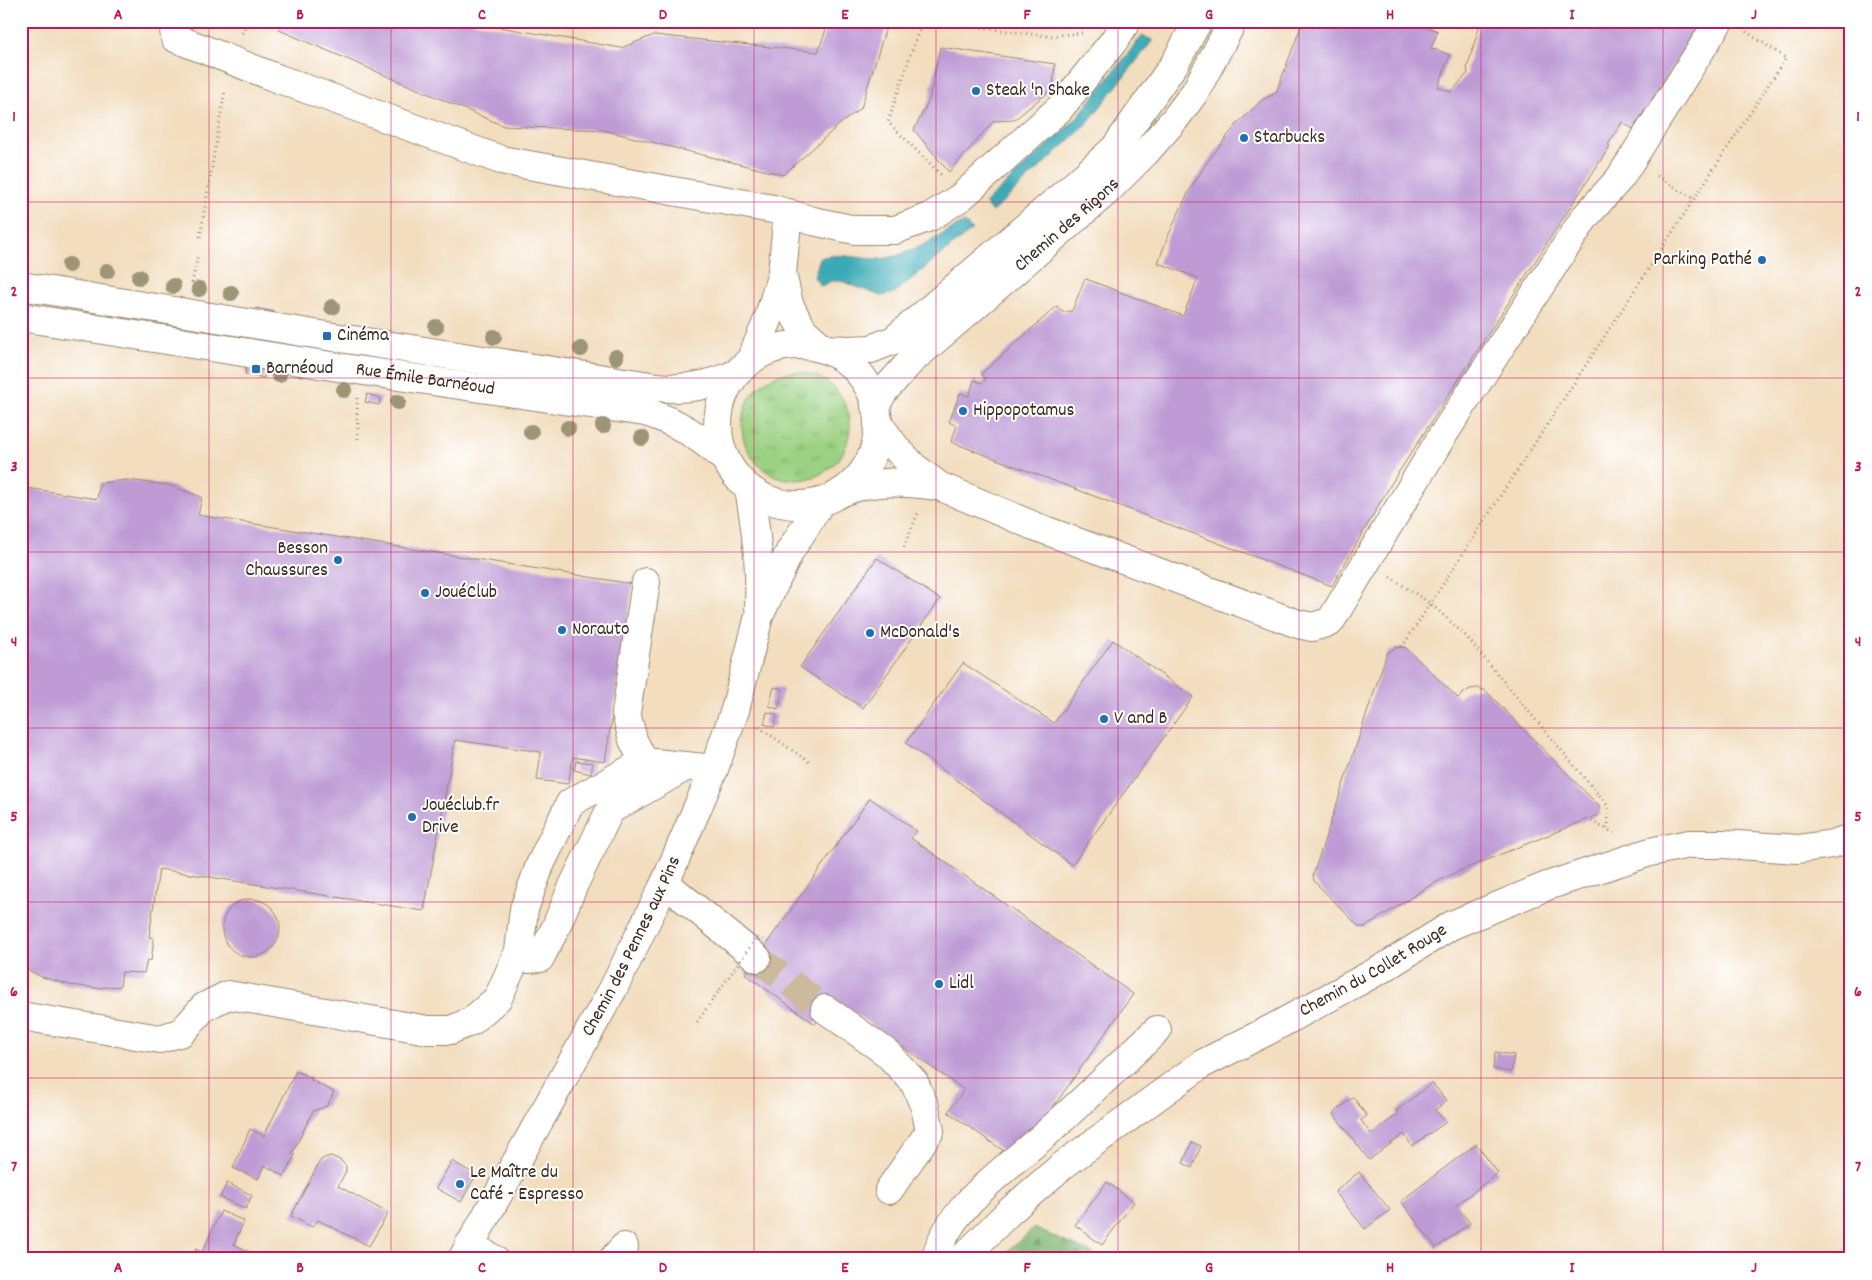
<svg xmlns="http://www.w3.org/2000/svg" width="1872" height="1280" viewBox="0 0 1872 1280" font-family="Dekko,sans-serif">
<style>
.grass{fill:url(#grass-tufts);stroke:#6b7e50}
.forest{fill:url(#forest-firs);stroke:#5c6e47}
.water{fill:#3aaab7;stroke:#3a6a6a}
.building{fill:#be9bd5}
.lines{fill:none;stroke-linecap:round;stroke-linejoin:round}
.minor-tunnel{stroke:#cdb99e;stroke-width:28;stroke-dasharray:28 14;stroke-linecap:butt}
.minor-casing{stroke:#96846e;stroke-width:30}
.path{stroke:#96846e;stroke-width:3;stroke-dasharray:1 4;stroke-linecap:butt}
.minor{stroke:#fff;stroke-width:28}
.path-bridge{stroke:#96846e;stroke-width:3;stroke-dasharray:1 4;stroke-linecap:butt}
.tree{fill:#9d9676}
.grid{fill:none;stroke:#c2185b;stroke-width:1;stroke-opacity:0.55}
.poi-dot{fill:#1f6fb2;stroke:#fff;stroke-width:2}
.labels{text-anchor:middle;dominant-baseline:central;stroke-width:4;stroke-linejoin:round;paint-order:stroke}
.poi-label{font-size:19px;fill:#3b2a1e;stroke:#fff;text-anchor:start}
.street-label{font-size:19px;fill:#3b2a1e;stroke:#fff}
.neatline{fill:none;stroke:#c2185b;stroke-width:2}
.grid-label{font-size:16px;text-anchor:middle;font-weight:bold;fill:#c2185b}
</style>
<defs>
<pattern id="grass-tufts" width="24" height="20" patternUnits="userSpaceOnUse" patternTransform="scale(1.25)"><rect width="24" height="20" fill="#9bd182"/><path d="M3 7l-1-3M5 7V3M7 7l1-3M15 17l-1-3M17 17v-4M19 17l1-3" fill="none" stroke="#80aa6a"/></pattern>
<pattern id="forest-firs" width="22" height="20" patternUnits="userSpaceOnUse" patternTransform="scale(1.25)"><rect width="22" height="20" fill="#7cb370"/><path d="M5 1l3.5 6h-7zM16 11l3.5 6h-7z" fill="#67925b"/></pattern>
</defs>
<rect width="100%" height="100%" fill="#fff"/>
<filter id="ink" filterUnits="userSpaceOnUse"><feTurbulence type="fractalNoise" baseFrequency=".02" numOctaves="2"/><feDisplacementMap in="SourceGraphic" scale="10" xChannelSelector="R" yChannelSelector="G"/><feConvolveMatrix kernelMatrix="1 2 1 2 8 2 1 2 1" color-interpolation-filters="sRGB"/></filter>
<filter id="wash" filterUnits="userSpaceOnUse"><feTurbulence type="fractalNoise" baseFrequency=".0096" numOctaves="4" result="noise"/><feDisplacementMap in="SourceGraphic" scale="20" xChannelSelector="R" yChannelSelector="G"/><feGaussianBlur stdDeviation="1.12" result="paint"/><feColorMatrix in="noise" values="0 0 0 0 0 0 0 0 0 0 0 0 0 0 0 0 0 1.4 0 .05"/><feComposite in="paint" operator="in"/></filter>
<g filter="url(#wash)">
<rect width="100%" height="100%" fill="#f2ddbe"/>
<!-- grass -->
<path class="grass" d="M742 426a54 54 0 1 1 108 0a54 54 0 1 1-108 0Z"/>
<!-- forest -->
<path class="forest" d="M1034,1228L1105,1259H999Z"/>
<!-- water -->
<path class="water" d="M1142,36L1153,40L1085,126L992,212L985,203L1075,120Z
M964,222L972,230L894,293L881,296L841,281H831L821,286L814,277L820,258C838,252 859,259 878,259C909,257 938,236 964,222Z"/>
<g id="blocks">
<!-- building -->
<path class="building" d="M280,21H464L621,48L654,35L818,52L829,21H888L861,108L840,124L783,175L603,130L504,126L279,30Z
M1303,21H1411L1438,31L1431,48L1450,55L1438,87L1451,92L1468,73L1467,68L1481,21H1702L1633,129L1622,122L1608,145L1610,146L1391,484L1332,586L951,442L957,426L949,422L960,393L969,396L974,380L982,383L986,379L981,374L1057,306L1062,312L1072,311L1084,281L1086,279L1183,316L1198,278L1158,263L1168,236L1189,191L1207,162L1238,123L1262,100L1276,93Z
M940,47L1055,64L1053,88L1014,120L994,121L949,172L914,130L929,100Z
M256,308L276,312L274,324L254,321Z
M247,363L266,366L264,378L245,374Z
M367,394L381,398L379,405L365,402Z
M127,480L168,485L202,497L198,515L633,584L605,762L573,757L568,784L537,780L541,752L455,740L424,911L159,869L149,937L154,938L151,961L147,960L144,973L122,972L120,986L97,988L70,985L42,977L23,968L24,954H21V487L97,499L100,483Z
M877,558L940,599L863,708L800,667Z
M1113,640L1193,697L1072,865L906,743L963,663L1054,723Z
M1402,647L1406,648L1458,698L1463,693L1470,689L1478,688L1486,691L1599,806L1600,810L1598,815L1452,874L1426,888L1365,927H1359L1314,881L1313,875L1387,653L1395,648Z
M774,687L783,689L778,709L769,706Z
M767,712L777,715L774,727L764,724Z
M576,761L593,763L591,774L574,770Z
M870,798L917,831L911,838L1133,994L1030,1140L1008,1154L948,1112L964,1090L833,998L815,1024L745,974Z
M222 928a29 29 0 1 1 58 0a29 29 0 1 1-58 0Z
M1495,1052L1514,1055L1511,1072L1493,1069Z
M296,1071L311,1078V1080L334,1092L327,1106L313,1111L292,1154L295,1155L284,1176L264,1165L258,1179L233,1168L250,1129L264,1136Z
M1432,1083L1447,1101L1435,1110L1446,1122L1412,1146L1404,1134L1369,1160L1333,1113L1353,1097L1367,1116L1361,1120L1371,1134L1398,1114L1396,1111Z
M1192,1142L1201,1146L1192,1168L1183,1163Z
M1476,1144L1498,1173L1456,1205L1470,1223L1436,1248L1401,1201Z
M331,1156L340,1160L346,1166V1171L338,1186L388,1213L369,1246L318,1220L312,1227L291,1216L320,1161L324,1158Z
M452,1161L476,1175L461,1202L436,1188Z
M1359,1172L1390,1210L1365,1229L1335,1192Z
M1107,1182L1134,1202L1102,1245L1075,1225Z
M227,1183L252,1195L246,1209L220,1197Z
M221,1211L244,1221L234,1244L264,1259H191L196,1249L202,1252Z"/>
</g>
</g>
<g filter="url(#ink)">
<use href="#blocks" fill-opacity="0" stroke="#96846e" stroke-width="1"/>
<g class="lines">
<!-- minor-tunnel -->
<path class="minor-tunnel" d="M757,958L825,1009"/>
<defs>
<g id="minor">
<path d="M173,21L175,38L279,79L501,160L773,209L813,221L855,230H895L930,217L961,197L1060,108L1113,42L1127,21"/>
<path d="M782,273L789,304L796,318L804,331L824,349L848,350L871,349L894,340L1070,189L1115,148L1175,63L1198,21"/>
<path d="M21,286L327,336L657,387C689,390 706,386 736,374"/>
<path id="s1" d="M21,317L357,370L645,412C677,421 702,438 726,460"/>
<circle cx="798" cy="425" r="80"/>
<path d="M750,361L768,320L782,273L788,213"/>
<path id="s2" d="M875,406L884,391L911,361L1105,193L1145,153L1175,119L1195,92L1233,21"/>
<path d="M878,423L896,448L914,467L939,486L1034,526L1298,624L1312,627L1330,622L1441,438L1585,217L1620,178L1719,21"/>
<path d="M749,489C756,528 761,567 759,607"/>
<path d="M842,492C874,479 904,482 937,486"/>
<path d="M644,762L633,740L626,713L646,582"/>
<path d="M665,883L757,958"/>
<path d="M519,951L528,959L540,958L555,929L573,886L610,810L687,766"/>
<path d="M825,1009L887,1053L914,1082L925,1107L930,1131L889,1190"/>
<path d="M21,1016L160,1039L182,1032L204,1007L228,995L428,1030H451L472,1021L498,998L519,951L524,909L540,865L570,803L644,762L714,769"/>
<path d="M469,1245L494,1259"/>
<path id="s3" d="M462,1259L613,989L665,883L714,769L735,710L759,616L790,551L821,502"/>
<path d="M613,1259L624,1247"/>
<path d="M936,1259C945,1209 1012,1164 1048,1132C1085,1099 1121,1064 1157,1030"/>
<path id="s4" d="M962,1259L1009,1212L1062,1166L1202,1064L1271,1029L1385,967L1452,925L1547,886L1650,852L1689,844H1723L1798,849L1832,844L1851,838"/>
</g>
</defs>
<!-- minor casing -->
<use href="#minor" class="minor-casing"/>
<!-- path -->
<path class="path" d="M756,21L803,26L811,21
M922,21L888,122L941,175
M927,21L1048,36L1082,33
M1444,21L1454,27L1471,26L1474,21
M242,33L249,21
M1657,176L1694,199
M200,237L225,90
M192,283L198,255
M357,398L358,442
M904,547L918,513
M1390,577L1431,604L1464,634L1608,806V830
M1402,647L1786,58L1745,31
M759,727L812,764
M1587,819L1614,833"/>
<!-- minor -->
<use href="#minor" class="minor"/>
<!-- path-bridge -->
<path class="path-bridge" d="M697,1022L757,937L768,943"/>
</g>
<!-- trees -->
<g class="tree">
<circle cx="69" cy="265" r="8"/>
<circle cx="107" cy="271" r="8"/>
<circle cx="139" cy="277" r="8"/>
<circle cx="173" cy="286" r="8"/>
<circle cx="199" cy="289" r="8"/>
<circle cx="231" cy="293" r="8"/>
<circle cx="332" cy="307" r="8"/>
<circle cx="436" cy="327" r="8"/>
<circle cx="494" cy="337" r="8"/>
<circle cx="581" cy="349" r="8"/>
<circle cx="616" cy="357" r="8"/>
<circle cx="279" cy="375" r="8"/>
<circle cx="344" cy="390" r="8"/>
<circle cx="398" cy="402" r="8"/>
<circle cx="603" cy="426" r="8"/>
<circle cx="568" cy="428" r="8"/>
<circle cx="531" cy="432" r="8"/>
<circle cx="642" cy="438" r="8"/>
</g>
</g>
<!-- grid -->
<path class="grid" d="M209,21V1259M391,21V1259M573,21V1259M754,21V1259M936,21V1259M1118,21V1259M1299,21V1259M1481,21V1259M1663,21V1259M21,202H1851M21,378H1851M21,552H1851M21,728H1851M21,902H1851M21,1078H1851"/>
<!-- markers -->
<g class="poi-dot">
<circle cx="976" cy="91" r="5"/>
<circle cx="1244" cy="138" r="5"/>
<circle cx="1762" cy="260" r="5"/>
<rect x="322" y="331" width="10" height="10" rx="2.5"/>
<rect x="251" y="364" width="10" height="10" rx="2.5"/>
<circle cx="963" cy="411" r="5"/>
<circle cx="338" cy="560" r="5"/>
<circle cx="425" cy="593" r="5"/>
<circle cx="562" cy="630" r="5"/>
<circle cx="870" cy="633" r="5"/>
<circle cx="1104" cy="719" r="5"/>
<circle cx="412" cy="817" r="5"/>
<circle cx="939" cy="984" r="5"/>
<circle cx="460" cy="1184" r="5"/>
</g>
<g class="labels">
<!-- poi labels -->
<g class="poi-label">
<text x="986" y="91">Steak 'n Shake</text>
<text x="1254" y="138">Starbucks</text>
<text x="1752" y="260" text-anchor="end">Parking Pathé</text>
<text x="337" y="336">Cinéma</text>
<text x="266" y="369">Barnéoud</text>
<text x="973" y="411">Hippopotamus</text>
<text x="328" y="549" text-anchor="end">Besson<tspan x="328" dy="22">Chaussures</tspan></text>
<text x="435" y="593">JouéClub</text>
<text x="572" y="630">Norauto</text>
<text x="880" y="633">McDonald's</text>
<text x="1114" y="719">V and B</text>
<text x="422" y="806">Jouéclub.fr<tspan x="422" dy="22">Drive</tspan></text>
<text x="949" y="984">Lidl</text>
<text x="470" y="1173">Le Maître du<tspan x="470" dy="22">Café - Espresso</tspan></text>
</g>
<!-- street labels -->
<g class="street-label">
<text stroke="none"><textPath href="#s2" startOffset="265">Chemin des Rigons</textPath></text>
<text stroke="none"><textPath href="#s1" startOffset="409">Rue Émile Barnéoud</textPath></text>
<text stroke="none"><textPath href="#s3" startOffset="356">Chemin des Pennes aux Pins</textPath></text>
<text stroke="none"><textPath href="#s4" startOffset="505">Chemin du Collet Rouge</textPath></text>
</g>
</g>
<!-- margin -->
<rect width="1872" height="1280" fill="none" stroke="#fff" stroke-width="55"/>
<rect x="28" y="28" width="1816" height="1224" class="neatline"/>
<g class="grid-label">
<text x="118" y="19">A</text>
<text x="300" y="19">B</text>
<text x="482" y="19">C</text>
<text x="663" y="19">D</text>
<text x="845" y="19">E</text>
<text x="1027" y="19">F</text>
<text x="1209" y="19">G</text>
<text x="1390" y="19">H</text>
<text x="1572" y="19">I</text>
<text x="1754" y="19">J</text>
<text x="14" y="121">1</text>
<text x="1858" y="121">1</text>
<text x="14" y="296">2</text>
<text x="1858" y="296">2</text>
<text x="14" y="471">3</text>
<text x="1858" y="471">3</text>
<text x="14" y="646">4</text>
<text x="1858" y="646">4</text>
<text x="14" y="821">5</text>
<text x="1858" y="821">5</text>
<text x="14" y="996">6</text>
<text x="1858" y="996">6</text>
<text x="14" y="1171">7</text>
<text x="1858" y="1171">7</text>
<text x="118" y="1272">A</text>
<text x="300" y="1272">B</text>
<text x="482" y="1272">C</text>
<text x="663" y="1272">D</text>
<text x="845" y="1272">E</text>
<text x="1027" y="1272">F</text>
<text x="1209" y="1272">G</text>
<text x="1390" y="1272">H</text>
<text x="1572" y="1272">I</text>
<text x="1754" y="1272">J</text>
</g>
</svg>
